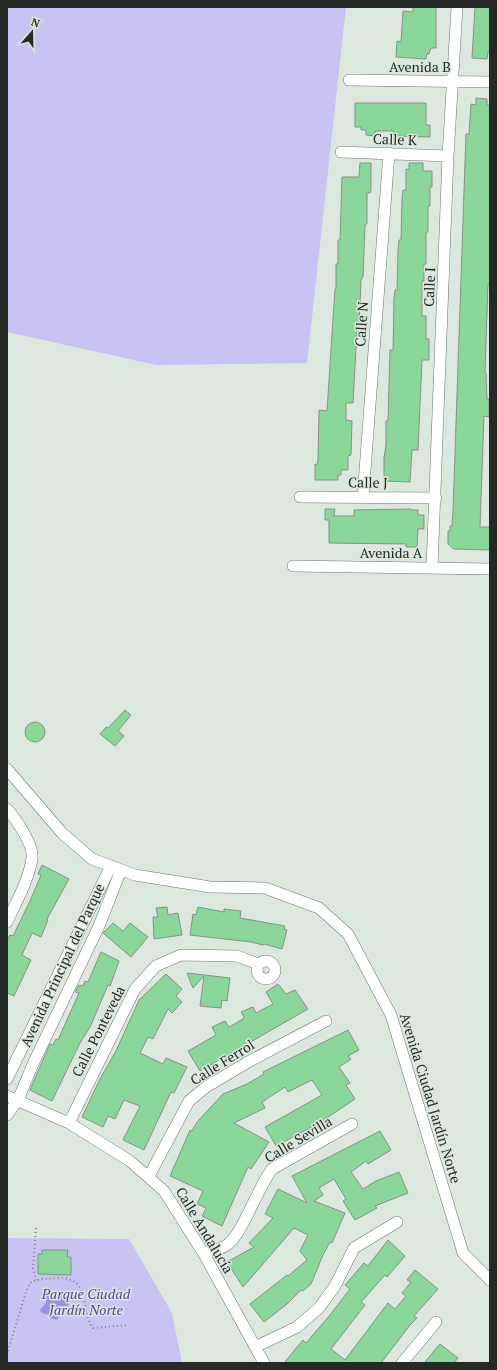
<svg xmlns="http://www.w3.org/2000/svg" width="497" height="1370" viewBox="0 0 497 1370" font-family="'PT Serif',serif">
<style>
.green{fill:#c9c3f3}
.water{fill:#9c91de}
.building{fill:#8bd69b;stroke:#879288}
.lines{fill:none;stroke-linecap:round;stroke-linejoin:round}
.street-casing{stroke:#6c776e;stroke-width:12}
.path{stroke:#7c847d;stroke-width:2;stroke-dasharray:1 3;stroke-linecap:butt}
.street{stroke:#fff;stroke-width:11}
.labels{text-anchor:middle;dominant-baseline:central;stroke-width:3;stroke-linejoin:round;paint-order:stroke}
.street-label{font-size:14px;fill:#262a26;stroke:#dce8de}
.park-label{font-size:14px;font-style:italic;fill:#57429d;stroke:#dce8de}
</style>
<rect width="100%" height="100%" fill="#dce8de"/>
<!-- green -->
<path class="green" d="M7,7H346L307,363L156,365L7,332Z
M7,1238L129,1239L172,1313L182,1363H7Z"/>
<!-- water -->
<path class="water" d="M51,1292L58,1296L62,1293L68,1294L71,1299L68,1306H58L57,1309L60,1315L57,1320L50,1318V1315L42,1313L40,1310L46,1303V1295Z"/>
<!-- building -->
<path class="building" d="M413,7H436V48H431L429,54H427L426,59L396,57L397,41L401,42L403,11L413,12Z
M475,7H490V52H488L487,59L472,58Z
M476,98L487,99V105H490V284H488L485,373H486L487,399H489V417L484,416L480,527H490V550L454,549L448,544V531H450V526H452L453,511L466,134H469L471,104L476,105Z
M355,103H426V125H430V137L394,136V131H375V136L366,135V130H361V127H355Z
M360,163H371V190L370,193H367V223L365,226L363,277L361,280L359,328V330H357L353,403H346V420L352,421L351,455L348,456V470H341V475H338V480H315V464L317,465L318,460L319,410L327,411L335,289H336V264H338V240H340L342,177H359Z
M409,163H423V171H432V187H430V206H428V232H426V264H424V281H422V316H426V339H429V360H422L418,450H412L410,482L384,481V458L386,445V421H388L390,350H393L394,299L395,290H397L398,250L399,240H401L402,199L403,190H406V169L409,170Z
M325,509H335L334,516H354V510L411,509V510H418V515H424V529H418L417,547H406V544L329,543V520H325Z
M125,710L131,715L118,731L124,736L115,746L100,734L106,727L108,728L111,725Z
M25 732a10 10 0 1 1 20 0a10 10 0 1 1-20 0Z
M42,865L69,879L47,919L48,920L41,937L32,933L22,955L31,960L14,996L7,993V940L10,935L13,936L30,901L41,875L38,874Z
M167,907L168,915L178,913L182,935L154,939L153,917H158L156,908Z
M198,907L224,912V909L241,911L240,918L285,926L284,929L287,930L282,949L264,944L263,945L251,942L190,935L193,914L196,915Z
M113,923L123,931L130,923L148,937L131,957L103,933Z
M101,952L119,961L110,986L108,985L90,1027L80,1043L52,1101L30,1090L50,1044L53,1045L56,1039L58,1040L79,993L75,992L79,985L83,986L85,981L88,982Z
M187,973L230,978L227,1001L222,1000L221,1008L200,1006L204,976L193,988Z
M166,974L182,989L176,996L182,1002L172,1013L168,1009L153,1039L148,1037L140,1053L163,1064L166,1058L187,1067L174,1093L171,1092L144,1150L123,1140L140,1106L124,1100L115,1119L108,1116L103,1127L82,1117L100,1079L116,1051L139,1000Z
M278,984L286,994L295,990L308,1009L200,1071L188,1051L216,1035L212,1027L225,1021L229,1027L243,1019L244,1017L241,1012L253,1007L256,1013L273,1004L266,992Z
M348,1030L359,1050L348,1056L351,1059L339,1067L350,1083L346,1085L355,1099L319,1123L276,1146L265,1127L322,1095L312,1080L288,1092L285,1087L262,1102L265,1108L234,1123L269,1142L251,1169L248,1167L222,1226L202,1216L206,1208L197,1204L203,1191L170,1176L190,1130L192,1131L197,1122L223,1094L247,1084L264,1074L263,1072Z
M380,1131L391,1150L368,1164L366,1161L351,1172L363,1189L376,1181L399,1172L408,1193L375,1206L377,1208L355,1220L343,1201L346,1199L334,1179L319,1188L323,1195L314,1201L345,1213L338,1229L332,1243L330,1242L323,1255L311,1284L303,1291L301,1290L287,1304L264,1322L250,1304L287,1275L288,1276L307,1260L300,1251L308,1235L294,1228L243,1287L227,1262L254,1247L249,1243L273,1218L265,1214L278,1189L307,1203L292,1176Z
M388,1240L405,1256L387,1277L385,1275L361,1302L365,1305L331,1349L345,1360L388,1303L395,1309L406,1296L402,1293L411,1282L407,1280L415,1270L438,1289L414,1316L417,1318L410,1325L381,1363H284L303,1340L306,1343L330,1315L350,1289L345,1285L364,1263L368,1266Z
M42,1250H68L67,1257H71V1275L38,1274V1254H42Z
M440,1344L458,1358L454,1363H424Z"/>
<g class="lines">
<defs>
<path id="street" d="M349,80L490,82
M341,152L448,156
M300,497L436,498
M363,497L389,153
M293,566L490,569
M432,567L448,156L457,7
M7,769L62,833L92,859L135,875L210,887L265,888L319,908L348,934L391,1015L463,1253L490,1280
M7,809C16,819 34,845 32,858C29,880 16,902 7,922
M257 970a9 9 0 1 1 18 0a9 9 0 1 1-18 0Z
M7,1079L111,866
M7,1096L69,1123L130,1161L164,1191L204,1254L264,1363
M7,1115L18,1100L33,1064L99,926L121,870
M69,1123L135,989L156,966L181,955L237,956L258,964
M149,1176L189,1101L206,1087L248,1062L326,1021
M204,1254C211,1251 221,1249 227,1245C242,1235 258,1187 272,1169L352,1124
M255,1347L297,1327L319,1308L335,1286L354,1248L397,1222
M402,1363L436,1322"/>
</defs>
<!-- street casing -->
<use href="#street" class="street-casing"/>
<!-- path -->
<path class="path" d="M36,1228L33,1268L36,1280
M8,1351L26,1292L30,1283C39,1278 47,1279 57,1278C93,1277 79,1310 93,1328L128,1325"/>
<!-- street -->
<use href="#street" class="street"/>
</g>
<g class="labels">
<!-- street labels -->
<g class="street-label">
<text x="420" y="66">Avenida B</text>
<text transform="translate(395 139) rotate(2)">Calle K</text>
<text transform="translate(429 287) rotate(-88)">Calle I</text>
<text transform="translate(361 324) rotate(-86)">Calle N</text>
<text transform="translate(368 482) rotate(1)">Calle J</text>
<text x="391" y="552">Avenida A</text>
<text transform="translate(62 965) rotate(-65)">Avenida Principal del Parque</text>
<text transform="translate(98 1031) rotate(-63)">Calle Ponteveda</text>
<text transform="translate(222 1062) rotate(-32)">Calle Ferrol</text>
<text transform="translate(431 1098) rotate(73)">Avenida Ciudad Jardín Norte</text>
<text transform="translate(298 1139) rotate(-31)">Calle Sevilla</text>
<text transform="translate(205 1230) rotate(59)">Calle Andalucía</text>
</g>
<!-- park labels -->
<g class="park-label">
<text x="86" y="1293">Parque Ciudad<tspan x="86" dy="16">Jardín Norte</tspan></text>
</g>
</g>
<!-- border -->
<rect width="497" height="1370" fill="none" stroke="#262a26" stroke-width="16"/>
<!-- north arrow -->
<g transform="translate(32 32) rotate(20)" stroke="#dce8de" stroke-width="3" paint-order="stroke">
<path d="M0-3L7 15L0 10L-7 15Z" fill="#262a26"/>
<text y="-6" font-size="11" font-weight="bold" text-anchor="middle" fill="#262a26">N</text>
</g>
</svg>
